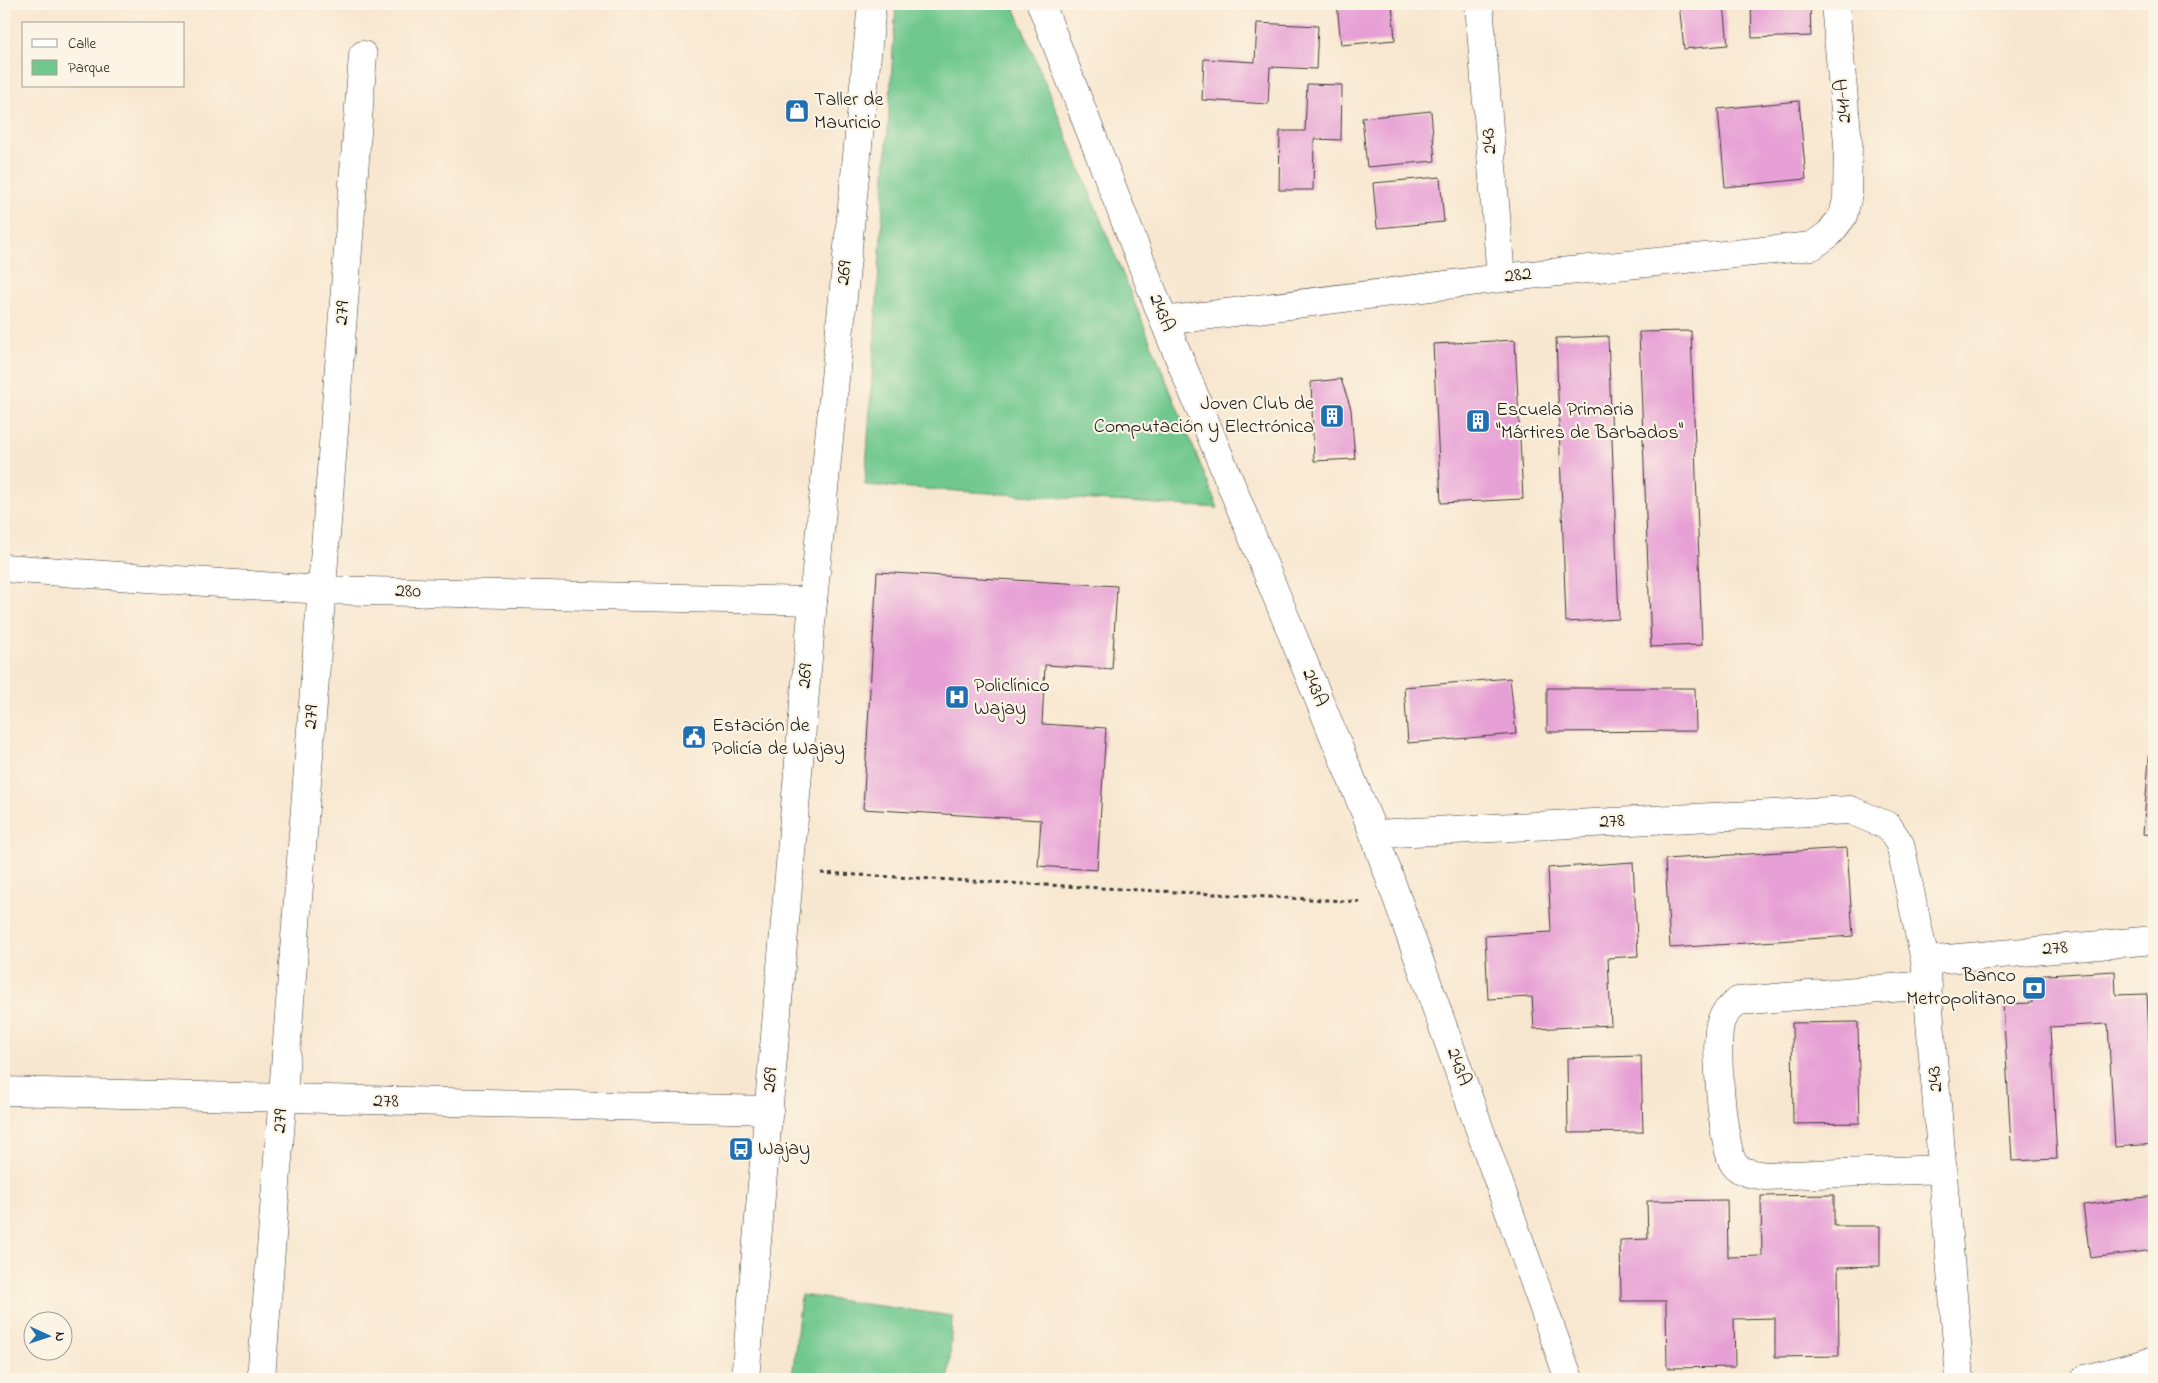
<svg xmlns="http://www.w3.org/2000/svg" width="2158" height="1383" viewBox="0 0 2158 1383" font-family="'Indie Flower',sans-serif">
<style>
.green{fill:#70c88f;stroke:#467256}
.building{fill:#e7a0d5}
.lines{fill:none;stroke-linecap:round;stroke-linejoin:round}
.minor-casing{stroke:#3d3a37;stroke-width:29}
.major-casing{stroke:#3d3a37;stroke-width:29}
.path{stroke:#3d3a37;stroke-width:3;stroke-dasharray:4 4;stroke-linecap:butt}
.minor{stroke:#fff;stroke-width:28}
.major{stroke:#fff;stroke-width:28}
.labels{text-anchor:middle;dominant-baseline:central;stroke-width:4.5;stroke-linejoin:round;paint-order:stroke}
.poi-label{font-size:20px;fill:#1c1c1c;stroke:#fcf5e5;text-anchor:start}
.street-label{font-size:20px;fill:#1c1c1c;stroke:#fcf5e5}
</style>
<rect width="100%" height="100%" fill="#fcf5e5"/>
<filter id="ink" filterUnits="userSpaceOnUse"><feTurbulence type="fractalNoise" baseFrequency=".02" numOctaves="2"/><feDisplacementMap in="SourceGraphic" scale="10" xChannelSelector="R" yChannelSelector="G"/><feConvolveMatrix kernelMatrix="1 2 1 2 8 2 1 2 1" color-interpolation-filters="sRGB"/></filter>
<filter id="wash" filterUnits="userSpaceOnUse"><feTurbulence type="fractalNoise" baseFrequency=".0096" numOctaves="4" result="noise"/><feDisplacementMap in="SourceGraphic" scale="20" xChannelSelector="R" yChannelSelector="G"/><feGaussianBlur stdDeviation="1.12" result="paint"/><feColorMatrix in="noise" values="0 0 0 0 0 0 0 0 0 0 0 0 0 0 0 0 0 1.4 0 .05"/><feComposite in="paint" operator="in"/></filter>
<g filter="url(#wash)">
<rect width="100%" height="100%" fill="#f8e7d0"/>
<!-- green -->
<path class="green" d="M896,4H1013L1218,508L865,485Z
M801,1295L952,1316L949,1379H792Z"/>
<g id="blocks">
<!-- building -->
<path class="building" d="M1337,4H1392L1395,40L1341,45Z
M1679,4H1724L1728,45L1684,49Z
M1751,4H1810L1811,36L1752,38Z
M1257,23L1318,26L1316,69L1270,67L1268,104L1202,100L1204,59L1255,62Z
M1307,84L1342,85L1341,140L1314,139L1313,190H1279L1280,131H1305Z
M1799,101L1806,179L1725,187L1718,109Z
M1431,111L1435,161L1367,167L1362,118Z
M1440,177L1444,222L1377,228L1373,183Z
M1691,331L1702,645L1651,647L1639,332Z
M1608,336L1619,619L1566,622L1556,338Z
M1515,340L1523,499L1441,503L1433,344Z
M1341,379L1351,409L1355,459L1314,461L1311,382Z
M877,572L1117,586L1112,669L1045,665L1042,724L1106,728L1097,870L1038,866L1041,820L863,809Z
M1510,678L1516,734L1408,743L1404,687Z
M1547,688H1695L1696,731L1547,732Z
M2153,709H2154V835L2143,834Z
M1847,848L1853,936L1670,948L1665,859Z
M1633,862L1638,956L1608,958L1611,1025L1534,1029L1532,997L1488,999L1485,936L1551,932L1548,868Z
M2115,971L2116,995L2147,994L2154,1144L2115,1147L2108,1024L2050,1027L2057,1159L2012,1161L2003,1004L2032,1003L2030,976Z
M1858,1022L1860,1123L1793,1124L1792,1023Z
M1641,1056L1643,1132L1568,1133L1567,1058Z
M1834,1195V1226H1880V1266L1838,1267L1839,1356L1775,1357V1318L1734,1319L1735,1367L1667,1368L1666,1301H1621L1620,1240L1648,1239L1647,1201L1727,1200L1728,1257L1762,1256L1761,1196Z
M2154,1196V1250L2090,1258L2083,1205Z"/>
</g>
</g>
<g filter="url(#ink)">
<use href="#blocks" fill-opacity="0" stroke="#3d3a37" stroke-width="1"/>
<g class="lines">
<defs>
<path id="minor" d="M1479,4L1501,278
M1164,321L1501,278L1812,246L1829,234L1843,216L1847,199L1848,143L1835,4
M4,568L321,590L813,601
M1374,834L1850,810L1888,826L1900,844L1925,961L1960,1379
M1925,961L2154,940
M1928,985L1738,1001C1731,1006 1722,1015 1720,1024C1715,1046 1722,1147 1734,1164C1740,1173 1755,1174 1765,1176L1943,1169
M4,1091L769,1110
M261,1379L363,55
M2085,1379L2154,1361"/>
<path id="major" d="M1041,4L1164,321L1374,834L1569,1379
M745,1379L813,601L872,4"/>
</defs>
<!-- minor casing -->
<use href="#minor" class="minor-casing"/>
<!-- major casing -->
<use href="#major" class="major-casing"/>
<!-- path -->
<path class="path" d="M821,873L1364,902"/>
<!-- minor -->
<use href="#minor" class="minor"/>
<!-- major -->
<use href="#major" class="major"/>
</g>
</g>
<!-- icons -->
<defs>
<symbol id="shop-square" viewBox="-11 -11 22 22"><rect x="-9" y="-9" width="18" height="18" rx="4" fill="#1f6fb2" stroke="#fcf5e5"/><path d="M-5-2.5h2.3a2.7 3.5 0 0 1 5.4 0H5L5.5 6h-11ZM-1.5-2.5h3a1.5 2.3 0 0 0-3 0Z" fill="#fff"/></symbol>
<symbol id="building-square" viewBox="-11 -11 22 22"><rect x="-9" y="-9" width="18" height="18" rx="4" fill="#1f6fb2" stroke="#fcf5e5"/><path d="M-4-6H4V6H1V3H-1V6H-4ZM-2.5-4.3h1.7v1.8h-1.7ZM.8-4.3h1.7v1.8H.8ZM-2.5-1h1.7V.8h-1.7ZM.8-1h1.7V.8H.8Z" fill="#fff"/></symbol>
<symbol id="hospital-square" viewBox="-11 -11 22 22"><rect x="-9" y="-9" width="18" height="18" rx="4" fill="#1f6fb2" stroke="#fcf5e5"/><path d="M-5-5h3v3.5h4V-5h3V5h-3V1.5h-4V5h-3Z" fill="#fff"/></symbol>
<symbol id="civic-square" viewBox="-11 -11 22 22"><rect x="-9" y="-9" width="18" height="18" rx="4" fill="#1f6fb2" stroke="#fcf5e5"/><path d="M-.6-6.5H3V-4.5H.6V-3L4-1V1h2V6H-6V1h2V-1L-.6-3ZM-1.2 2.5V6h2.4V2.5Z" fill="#fff"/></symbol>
<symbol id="bank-square" viewBox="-11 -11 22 22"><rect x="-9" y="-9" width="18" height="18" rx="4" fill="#1f6fb2" stroke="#fcf5e5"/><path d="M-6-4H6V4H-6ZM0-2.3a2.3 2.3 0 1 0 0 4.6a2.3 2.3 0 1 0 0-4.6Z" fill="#fff"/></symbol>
<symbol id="bus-square" viewBox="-11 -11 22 22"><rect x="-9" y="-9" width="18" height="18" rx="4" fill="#1f6fb2" stroke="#fcf5e5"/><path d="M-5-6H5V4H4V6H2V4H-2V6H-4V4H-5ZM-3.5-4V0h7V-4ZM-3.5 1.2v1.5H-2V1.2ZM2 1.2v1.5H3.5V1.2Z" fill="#fff"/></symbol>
</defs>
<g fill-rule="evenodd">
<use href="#shop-square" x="783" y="97" width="28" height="28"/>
<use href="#building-square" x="1318" y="402" width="28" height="28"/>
<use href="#building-square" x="1464" y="407" width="28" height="28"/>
<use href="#hospital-square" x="943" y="683" width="28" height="28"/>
<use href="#civic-square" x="680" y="723" width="28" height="28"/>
<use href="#bank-square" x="2020" y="974" width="28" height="28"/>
<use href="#bus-square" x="727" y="1135" width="28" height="28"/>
</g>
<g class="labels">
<!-- poi labels -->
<g class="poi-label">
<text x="814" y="100">Taller de<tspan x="814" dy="23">Mauricio</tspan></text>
<text x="1314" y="404" text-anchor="end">Joven Club de<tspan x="1314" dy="23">Computación y Electrónica</tspan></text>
<text x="1496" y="410">Escuela Primaria<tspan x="1496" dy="23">"Mártires de Barbados"</tspan></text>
<text x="974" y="686">Policlínico<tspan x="974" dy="23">Wajay</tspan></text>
<text x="712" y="726">Estación de<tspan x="712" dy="23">Policía de Wajay</tspan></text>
<text x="2016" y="976" text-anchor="end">Banco<tspan x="2016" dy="23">Metropolitano</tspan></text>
<text x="758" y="1149">Wajay</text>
</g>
<!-- street labels -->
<g class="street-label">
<text transform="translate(1844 101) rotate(-95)">241-A</text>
<text transform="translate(1490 141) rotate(-95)">243</text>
<text transform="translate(845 273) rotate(-84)">269</text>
<text transform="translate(1518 276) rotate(-6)">282</text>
<text transform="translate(343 313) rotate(-86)">279</text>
<text transform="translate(1161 313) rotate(68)">243A</text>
<text transform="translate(408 592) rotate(1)">280</text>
<text transform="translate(806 676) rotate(-85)">269</text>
<text transform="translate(1314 688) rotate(68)">243A</text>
<text transform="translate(312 717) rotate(-86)">279</text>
<text transform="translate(1612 822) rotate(-3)">278</text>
<text transform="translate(2055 949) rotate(-5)">278</text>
<text transform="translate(1458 1067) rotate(70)">243A</text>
<text transform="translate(1936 1079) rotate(-95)">243</text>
<text transform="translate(771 1080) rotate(-85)">269</text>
<text transform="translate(386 1102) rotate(1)">278</text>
<text transform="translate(281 1121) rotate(-86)">279</text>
</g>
</g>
<!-- margin -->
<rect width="2158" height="1383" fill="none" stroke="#fcf5e5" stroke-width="20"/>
<!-- legend -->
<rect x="22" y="22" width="162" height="65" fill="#fcf5e5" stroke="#a29e95"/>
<rect x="32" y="39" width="25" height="8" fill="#ffffff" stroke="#a29e95"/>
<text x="68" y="48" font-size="15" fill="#1c1c1c">Calle</text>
<rect x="32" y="60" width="25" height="15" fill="#70c88f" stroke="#a29e95"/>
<text x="68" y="72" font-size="15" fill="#1c1c1c">Parque</text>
<!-- north arrow -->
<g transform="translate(48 1336) rotate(93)"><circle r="24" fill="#fcf5e5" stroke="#a29e95"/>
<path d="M0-4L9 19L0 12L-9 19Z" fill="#1f6fb2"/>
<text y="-8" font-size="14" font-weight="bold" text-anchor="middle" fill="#1c1c1c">N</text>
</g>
</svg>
